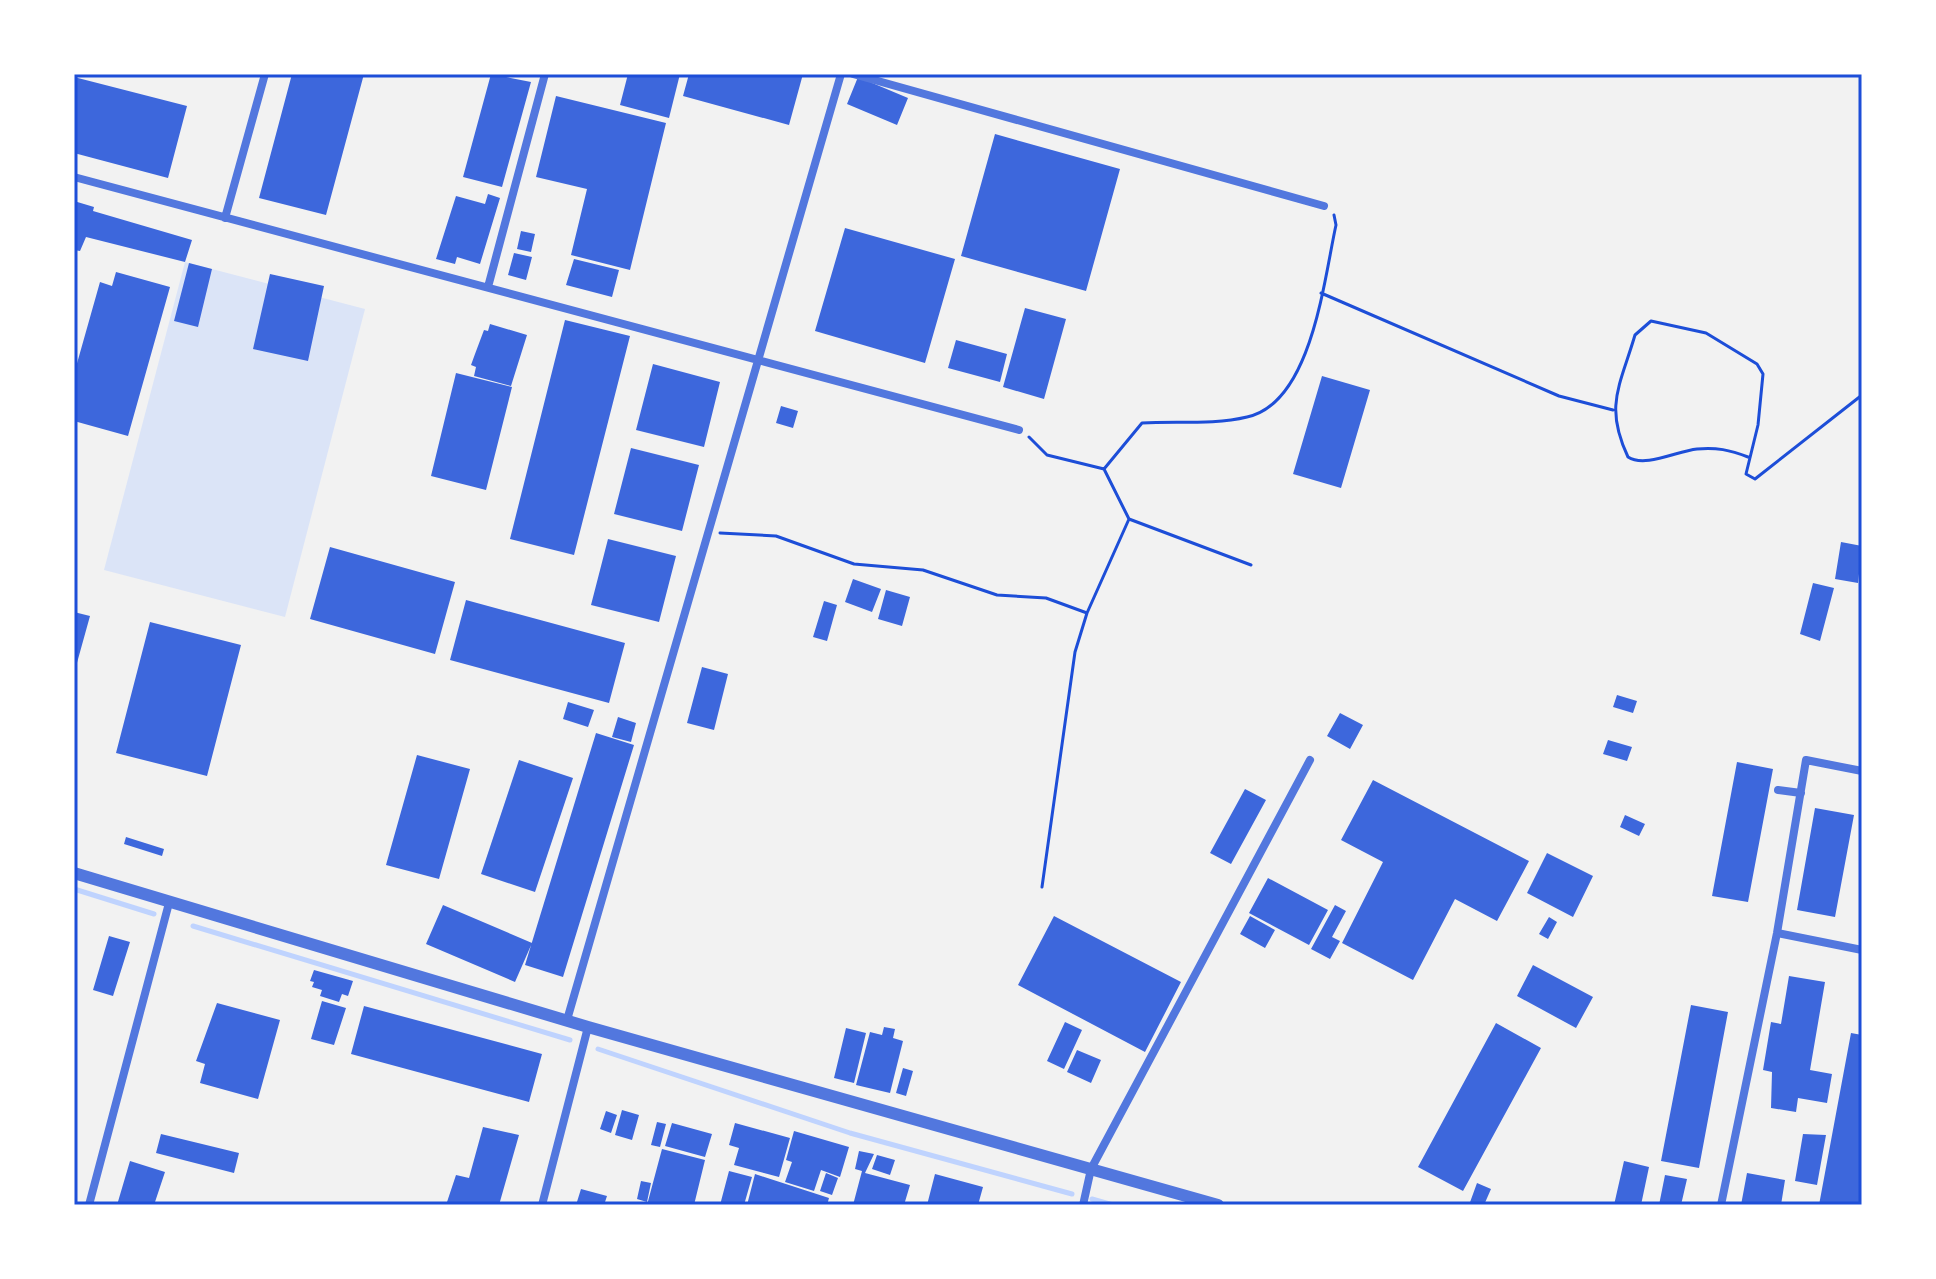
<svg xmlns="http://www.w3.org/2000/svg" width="1936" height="1279" viewBox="0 0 1936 1279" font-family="'IBM Plex Sans',sans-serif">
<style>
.green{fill:#dbe4f7}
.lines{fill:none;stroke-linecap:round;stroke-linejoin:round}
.stream{stroke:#bfd3fe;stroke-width:5}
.building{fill:#3d67dc}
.path{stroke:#1d4ed8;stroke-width:3}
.minor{stroke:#5277de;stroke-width:8}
.tertiary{stroke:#5277de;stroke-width:12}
.neatline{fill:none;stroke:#1d4ed8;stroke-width:3}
</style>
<rect width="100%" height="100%" fill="#f2f2f2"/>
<!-- green -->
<path class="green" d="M185,262L365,309L285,617L104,570Z"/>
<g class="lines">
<!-- stream -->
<path class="stream" d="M74,889L154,914
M193,926L570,1040
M598,1049L850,1133L1072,1194
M1092,1199L1113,1205"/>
</g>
<!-- building -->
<path class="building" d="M292,74H364L326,215L259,198Z
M491,74L531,82L502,187L463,177Z
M628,74H680L669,118L620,105Z
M689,74H803L789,125L683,96Z
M74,77L187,106L168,178L74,153Z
M858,77L908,98L897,125L847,104Z
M556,96L666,123L630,270L571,255L587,189L536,177Z
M995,134L1120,169L1086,291L961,256Z
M488,194L500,198L480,264L457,257L455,264L436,259L456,196L485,204Z
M74,201L94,207L93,211L192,240L185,262L86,237L80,251L74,250Z
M845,228L955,259L925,363L815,331Z
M521,231L535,234L531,252L517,249Z
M514,253L532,257L526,280L508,275Z
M574,259L619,270L612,297L566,285Z
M189,263L212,269L198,327L174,321Z
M116,272L170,287L128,436L74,421L77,409L74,408V374L100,282L112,286Z
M270,274L324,286L308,361L253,349Z
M1025,308L1066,319L1044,399L1003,387Z
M565,320L630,336L574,555L510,539Z
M490,324L527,335L511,386L474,376L476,367L471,365L475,354L484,330L488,331Z
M956,340L1007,354L1000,382L948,368Z
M653,364L720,382L704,447L636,430Z
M456,373L512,387L486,490L431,476Z
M1322,376L1370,390L1341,488L1293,474Z
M781,406L798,411L793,428L776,423Z
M631,448L699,465L682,531L614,514Z
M608,539L676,556L659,622L591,605Z
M1841,542L1862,546L1858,583L1835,579Z
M330,547L455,582L435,654L310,619Z
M853,579L881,589L872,612L845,602Z
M1813,583L1834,588L1820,641L1800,634Z
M886,590L910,597L902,626L878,619Z
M466,600L625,643L609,703L450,660Z
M824,601L837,605L827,641L813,637Z
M74,612L90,616L75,670L74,669Z
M150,622L241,645L207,776L116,753Z
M702,667L728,674L714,730L687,723Z
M1617,695L1637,701L1633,713L1613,707Z
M568,702L594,710L588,727L563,719Z
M1340,713L1363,725L1350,749L1327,736Z
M618,717L636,723L631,742L612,737Z
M596,733L634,745L563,977L525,965Z
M1608,740L1632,747L1627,761L1603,754Z
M417,755L470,769L439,879L386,865Z
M519,760L573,778L535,892L481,874Z
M1737,762L1773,769L1748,902L1712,896Z
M1373,780L1529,861L1497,921L1455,899L1413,980L1342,943L1383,862L1341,840Z
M1245,789L1266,800L1231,864L1210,853Z
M1815,808L1854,815L1835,917L1797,910Z
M1625,815L1645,824L1639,836L1620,827Z
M126,837L164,849L162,856L124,844Z
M1547,853L1593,876L1573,917L1527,893Z
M1268,878L1328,910L1309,945L1249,913Z
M443,905L532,943L515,982L426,944Z
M1335,905L1346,911L1332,937L1340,941L1330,959L1311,949Z
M1054,916L1181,982L1145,1052L1018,985Z
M1250,916L1275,930L1265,948L1240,934Z
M1549,917L1557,922L1548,939L1539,934Z
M109,936L130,942L113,996L93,990Z
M1533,965L1593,997L1576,1028L1517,996Z
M314,970L353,981L348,996L342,994L339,1002L320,996L322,990L312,987L314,982L310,981Z
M1789,976L1825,982L1810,1070L1832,1074L1827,1103L1798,1098L1796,1112L1771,1108L1772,1072L1763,1070L1771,1022L1781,1024Z
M322,1001L346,1008L334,1045L311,1039Z
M217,1003L280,1020L258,1099L200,1083L205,1064L196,1061Z
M1691,1005L1728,1012L1699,1168L1661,1161Z
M364,1006L542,1054L529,1102L351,1054Z
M1065,1022L1082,1030L1064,1069L1047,1061Z
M1496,1023L1541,1048L1463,1191L1418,1167Z
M884,1027L895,1029L893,1038L903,1041L890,1093L856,1085L870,1032L882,1035Z
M846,1028L866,1033L854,1083L834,1078Z
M1851,1033L1862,1035L1860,1205H1819Z
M1077,1050L1101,1060L1091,1083L1067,1072Z
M903,1068L913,1071L906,1096L896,1093Z
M622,1110L639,1115L632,1140L615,1135Z
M606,1111L617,1115L611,1133L600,1129Z
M657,1122L666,1124L660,1147L651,1145Z
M672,1123L712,1134L705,1157L665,1146Z
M735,1123L790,1138L779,1177L734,1165L739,1148L729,1145Z
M483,1127L519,1135L499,1205H446L456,1175L469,1178Z
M794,1131L849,1147L840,1177L821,1170L814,1191L785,1182L792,1162L786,1160Z
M161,1134L239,1153L234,1173L156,1153Z
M1803,1134L1826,1135L1817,1185L1795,1181Z
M662,1149L705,1160L694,1205H647Z
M859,1151L874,1154L865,1173L910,1185L904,1205H853L862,1171L855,1169Z
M877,1155L895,1160L890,1175L872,1169Z
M130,1161L165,1172L154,1205H117Z
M1624,1161L1649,1167L1641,1205H1614Z
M729,1171L752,1177L744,1205H720Z
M826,1173L838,1178L832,1195L820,1191Z
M1747,1173L1785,1180L1781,1205H1741Z
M755,1174L829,1198L827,1205H747Z
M935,1174L983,1187L978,1205H927Z
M1665,1175L1687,1179L1681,1205H1659Z
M641,1181L651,1183L647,1202L637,1199Z
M1477,1183L1491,1189L1484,1205H1469Z
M581,1189L607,1196L604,1205H576Z"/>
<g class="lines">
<!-- path -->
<path class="path" d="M1321,293L1559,396L1613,410
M1029,437L1047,455L1104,469
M1748,457C1730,450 1716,447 1697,449C1677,451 1645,468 1628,457C1604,406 1620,386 1635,335L1651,321L1706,333L1757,364L1763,374L1758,425L1746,474L1755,479L1862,395
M720,533L776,536L854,564L923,570L997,595L1046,598L1087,613L1075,652L1042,887
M1251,565L1129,519L1104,469L1142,423C1175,421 1214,425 1247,417C1312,403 1324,279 1336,225L1334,215
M1087,613L1129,519"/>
<!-- minor -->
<path class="minor" d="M853,74L1324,206
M74,177L1019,430
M225,218L265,74
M488,287L545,74
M1778,790L1801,793
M1777,933L1862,950
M567,1020L841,74
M89,1205L169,903
M542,1205L588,1027
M1083,1205L1091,1169L1310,760
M1721,1205L1777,933L1806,760L1862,771"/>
<!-- tertiary -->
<path class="tertiary" d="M74,873L588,1027L1218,1205"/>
</g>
<!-- border -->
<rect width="1936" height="1279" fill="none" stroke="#ffffff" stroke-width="152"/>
<rect x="76" y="76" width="1784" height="1127" class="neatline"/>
</svg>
